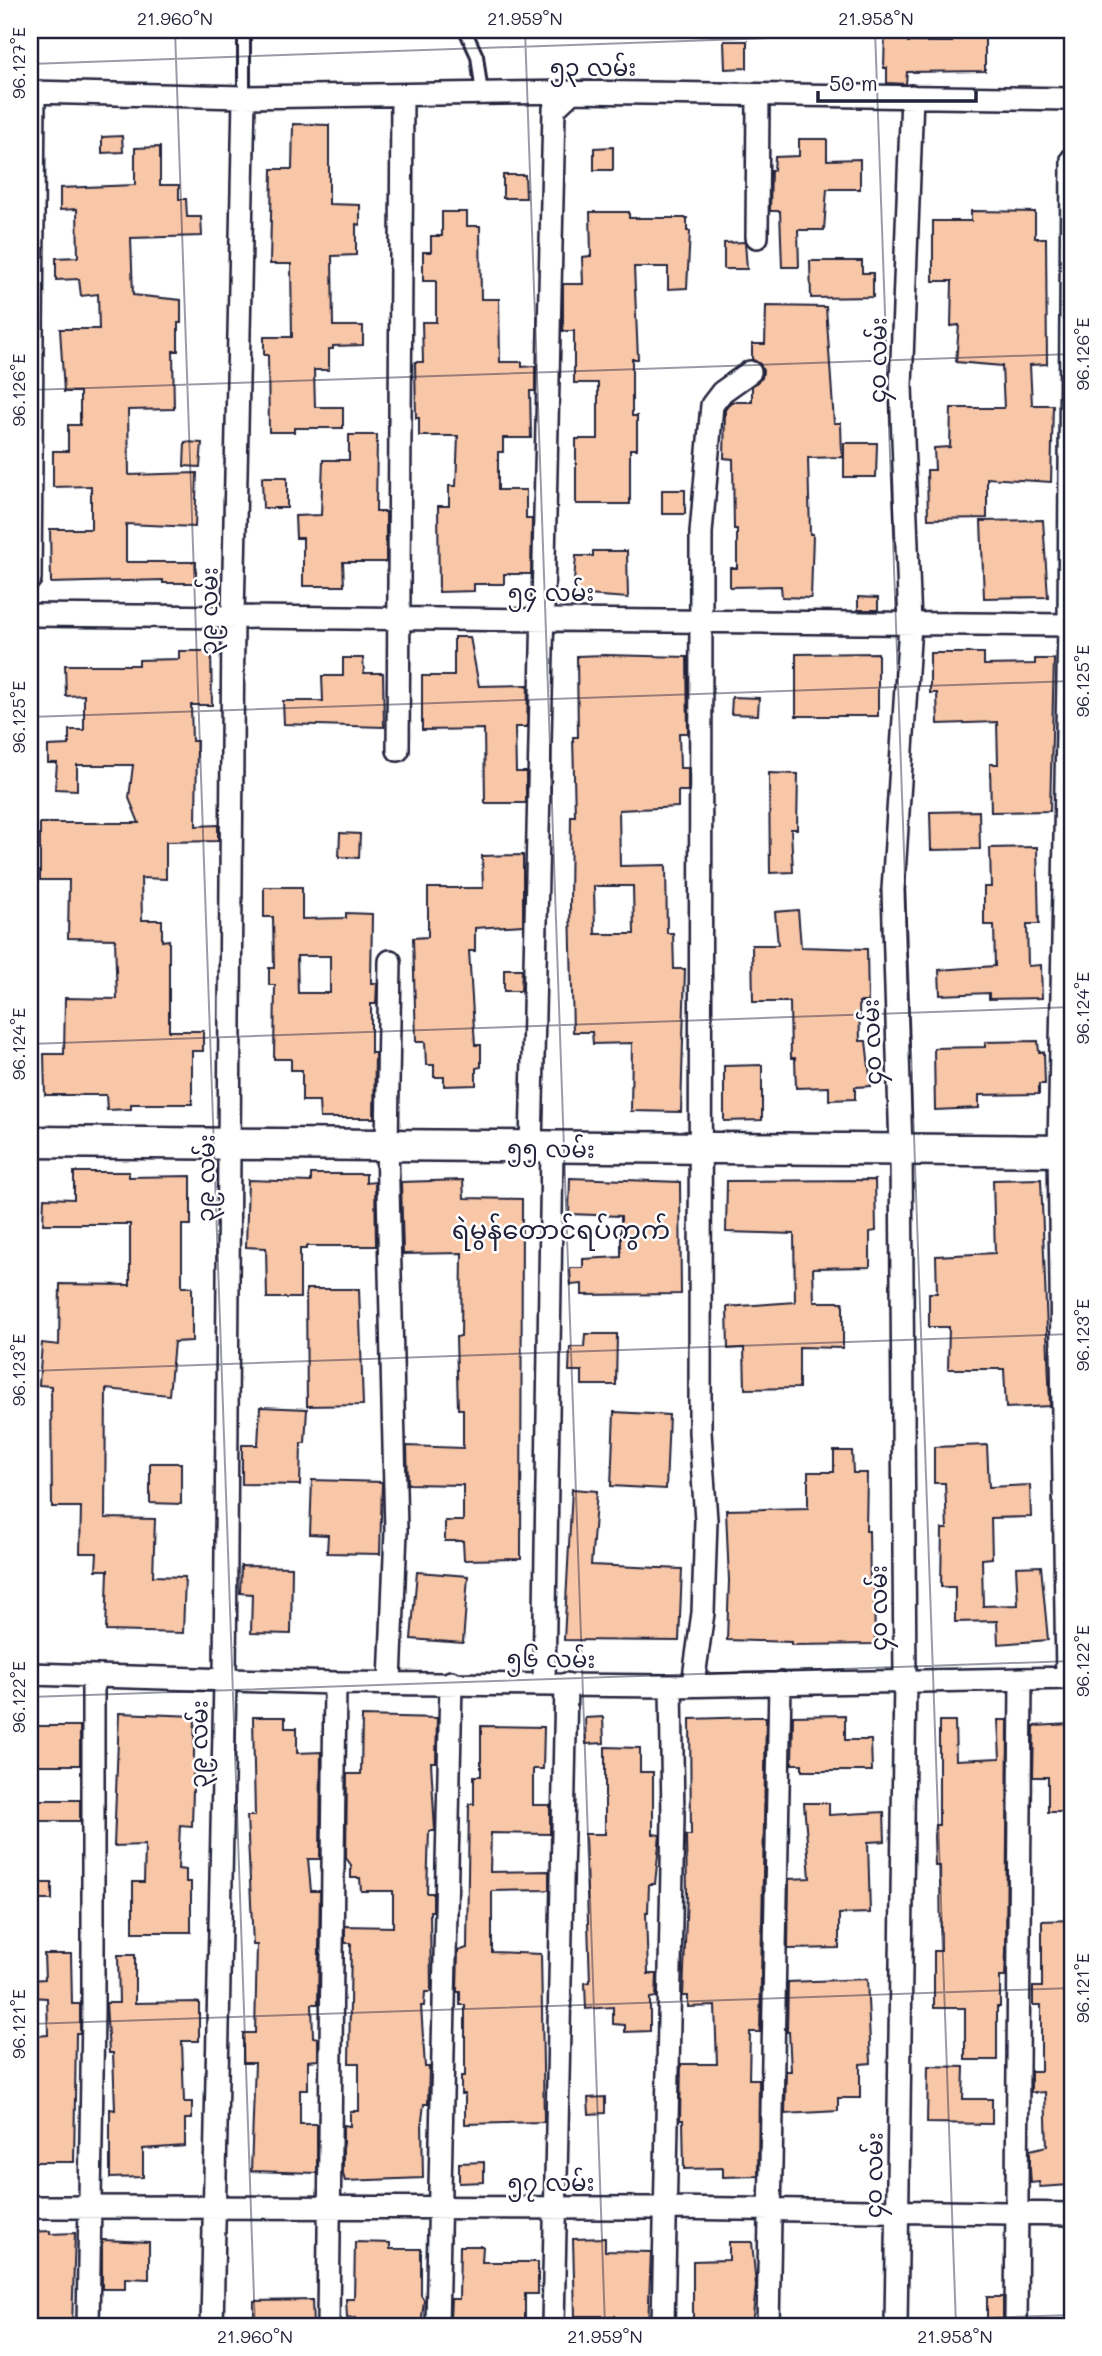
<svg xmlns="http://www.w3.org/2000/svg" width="1102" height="2356" viewBox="0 0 1102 2356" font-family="Mali,'Noto Sans Myanmar',sans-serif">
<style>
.building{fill:#f8c7a8;stroke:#22223b;stroke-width:2;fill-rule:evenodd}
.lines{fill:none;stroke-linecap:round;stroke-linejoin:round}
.lane-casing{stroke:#22223b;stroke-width:16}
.street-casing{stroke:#22223b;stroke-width:26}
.secondary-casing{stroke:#22223b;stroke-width:35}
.lane{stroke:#fff;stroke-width:10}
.street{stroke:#fff;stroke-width:21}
.secondary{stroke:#fff;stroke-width:30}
.ticks{fill:none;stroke:#22223b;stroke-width:2;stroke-opacity:0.45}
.labels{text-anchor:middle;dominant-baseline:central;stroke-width:5;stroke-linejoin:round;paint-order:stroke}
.street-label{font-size:23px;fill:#22223b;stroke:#fff}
.quarter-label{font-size:26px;fill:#22223b;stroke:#fff}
.neatline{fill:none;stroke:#22223b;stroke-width:2.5}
.ticks-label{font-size:18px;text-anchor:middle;fill:#22223b}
</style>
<rect width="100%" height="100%" fill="#fff"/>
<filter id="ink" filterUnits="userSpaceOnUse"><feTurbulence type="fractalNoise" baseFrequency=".0143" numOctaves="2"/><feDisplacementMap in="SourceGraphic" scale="14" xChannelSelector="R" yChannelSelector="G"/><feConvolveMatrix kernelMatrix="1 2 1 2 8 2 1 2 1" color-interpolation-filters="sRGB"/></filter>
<g filter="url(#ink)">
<!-- building -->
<path class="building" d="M885,30H908V42H952V35H985V71L907,72L906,84L887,83V68H884Z
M724,41H747V68L725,69Z
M293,124L329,125V204L360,205V225L356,224V255L332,256L333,326H363V345L333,346V349H329V370H314L315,407H343V428H294V432H269L268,355H264V337H292L291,264H270L272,169H292Z
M122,136L123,152L102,153V137Z
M799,139H827V160L860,159V189H827L824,230H798L799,267H782L780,211H770L771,170H774L775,157L799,156Z
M160,147V185H179V199H186L187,217H201L202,236L131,238L133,295L181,300V323H178V351H173L174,409L128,410L129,475L197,473L195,527L126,524V562H196V583H163V580L51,583L50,529H91V486L53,487V451H68V425H80V392H64L60,329H99L98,294L81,296L79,279L56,280V258L78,257L77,209L60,210V188L135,185V148Z
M613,147V170H594V148Z
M503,175H525L526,198H503Z
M971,211L1035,212V238H1046L1047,364L1030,365L1032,405H1053L1051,482L987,478V518L928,519L927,470H935L934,448L950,447L951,408H1004L1002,366L956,362L959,325L951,326L952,281H933V221H971Z
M442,212H467V226H480L481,299H499L500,362H522V367L535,366V391H530L531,438H503V452H498V490H526V519H532L531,574H504V584H474V591L439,592L438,506H449V486H456L458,436H419V418H416L415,362H423L422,322H436V281H423V252H431V236H442Z
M590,212H629V218H687V231H690L687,288L668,289V267H634L638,359H632V416H637V449H630V504H576V439H598V383H574V331H563V284H583L582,257L591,256Z
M745,242L747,269H724V243Z
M810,261H862V273H873V297L811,298Z
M766,306L826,307L834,423H841L842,457L808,458L810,534H813L811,598L782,597L781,586L730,587V568H737V529H734L733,459L724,458L725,410L731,402H752V386L762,378L763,371L760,364L752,359V344H765Z
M349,435H377L376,512H386V562H343L344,586H303V538H296L295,516L321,515L323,460H349Z
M185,442L202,443L200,467L184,466Z
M844,443H877L876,477H844Z
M262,477H287V508H263Z
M662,490H685V514H662Z
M1043,520L1048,597L984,598L981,521Z
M593,551H627L628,598L573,594L576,556H593Z
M858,597L878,598V610H858Z
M454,637H470L479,686L528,685L527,727H515L516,772H526V803H485L484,729L422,730V676H454Z
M179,651H211L212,705H191L192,741H197L196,826L218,825V841L166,842V879L141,878L142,920H162V941L169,940V1031H203V1051H192V1104H131V1109L107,1110L106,1095H45L44,1054H64L65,998L117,999L115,939L68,938L69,880H40V823H139L129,798L133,765H77V790L55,789L57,763H48V746L69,745V730H84V695L66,696L65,665H139V660L179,659Z
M878,653V716H796V654Z
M930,653H984V665L1035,664V659H1054L1050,811L991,812L990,764H998L997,722L938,724L937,693H930Z
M605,655L687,657L688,733H679L680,768H688V791H678V807L619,810L620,866L666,865L667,933H673L674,969H685L681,1112L631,1111L632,1043L593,1044L592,1032H573L570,904L571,816H575L573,737H578L577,656ZM594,886H633L634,934H595Z
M343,658H363L364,673H383L384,727L284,724L283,701H323L322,676H343Z
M732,697L759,698L758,715L731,714Z
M769,773L798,774L797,829H791L793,872L770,873Z
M979,811L980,849L931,850L930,812Z
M340,833L360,834L359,858L339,857Z
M1037,847L1039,924H1027L1028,966L1041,965L1042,998L989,999V993L940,995L939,970L995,966L994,925H984V887H991L990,848Z
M523,855V925L475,928V951H469L475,1045H481V1067L476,1068V1085L444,1086V1077H434V1065H426L425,1042H416L413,938L428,937V888H483L482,856Z
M264,887H302V919L346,918V913L372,914L371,983H377L376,1004H371V1053H375L374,1118H320L319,1101H302V1070H291V1059H274L275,985H269V968H274L273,917H264ZM297,956H330V993H298Z
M798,910L801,947L867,949L868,1002H859L860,1041H866L871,1086L855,1087V1099L829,1100V1087L796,1088L795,1058H791L790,1002H753L752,945H778L775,912Z
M504,969H522L521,991H504Z
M1038,1041L1039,1052H1044L1045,1084H1039V1094L979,1095V1108L935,1110L934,1048L985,1047V1042Z
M762,1065V1120L724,1121V1066Z
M74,1172H129V1177L191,1176V1225H182V1287H192V1341L174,1342L169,1395L106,1389L105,1518L155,1519L153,1576L185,1577L183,1633L106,1631L108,1570H96L97,1553H80L81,1507H52L51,1386L39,1385L42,1343L59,1345L60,1284L130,1285V1224H43L44,1198L74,1199Z
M311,1174H366V1183L375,1182L376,1246H306V1249H300V1298H267L266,1248L246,1247L248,1180L311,1182Z
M570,1178L680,1182L681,1294L582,1295V1284L571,1285L570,1268H583V1259L621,1257V1216L569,1214Z
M1041,1179L1050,1406L1006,1408L1004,1369H948L949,1327H929V1293H937L936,1256L995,1253L993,1180Z
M463,1180L464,1198L522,1199L521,1559L464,1560L463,1541H445V1521H463V1485L408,1484L407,1446L463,1448V1409H458L456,1337L461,1336L462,1253L403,1254L401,1182Z
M875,1180L876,1231L870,1232V1267L813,1268L814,1302H843V1348L799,1347V1388L745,1389L744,1348L728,1349L727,1307L795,1302L794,1234L726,1232L727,1181Z
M306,1289H359L363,1405L307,1406Z
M585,1334H617L616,1385H582V1371H569L570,1347H584Z
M260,1407L307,1409L305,1443H301L300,1485L242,1484V1445H258Z
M614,1412L669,1415L666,1489L611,1486Z
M987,1445L989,1487L1030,1485L1031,1517L991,1518L992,1558L982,1559L983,1606L1018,1605L1016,1567L1041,1566L1048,1640L998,1644L997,1621L955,1622V1587H941L942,1529H947L945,1483H934V1447Z
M834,1451H852L853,1473H867L866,1531H869L870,1586H874L875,1644L791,1645V1642L727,1640L729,1581L726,1510L808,1508V1472H834Z
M150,1463H181V1504L150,1503Z
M312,1480L382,1482L380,1554L327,1553L328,1535L310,1534Z
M572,1489L597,1491L591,1565L682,1569L679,1641L564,1640Z
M241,1566L292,1567L291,1634L251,1633L252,1594L240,1593Z
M417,1572L468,1576L463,1643L411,1639Z
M119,1713L195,1716L192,1826L180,1825L178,1869L186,1870V1882H191V1932H133V1882H144L145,1845L114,1846Z
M845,1715V1740H871L872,1771H802V1764H792L793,1716Z
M362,1716L437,1718L436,1762H431L435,1831H429L427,1893H433V1911H430L431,1992H425L424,2006H421L425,2067H429L428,2104H424L422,2120L423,2178L345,2181L343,2174V2125L350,2126V2111H359V2063H349L351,1943H345V1926L393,1927V1891H361L360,1878H351V1865L346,1858L347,1774H361Z
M253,1717H285V1728H297V1753L321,1752L320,1859H308L311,1891H320L318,2004H312L313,2037L318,2038V2060L308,2061V2090H300V2124H317V2173L251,2171L255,2063H243V2033H255L257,1945H253L247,1816H255Z
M603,1717L604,1743L586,1744L585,1718Z
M754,1717H766L760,2032H750L749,2079H759L758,2176L723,2177V2168L684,2169L683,2120H680L681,2064H717L715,2006L688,2007V1996H683L687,1893L686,1835H691L690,1719Z
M998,1720H1008L1006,1950L1005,1977H1000V2007H997V2060H965V2008H934V1951H941L940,1866H935L934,1837L935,1825H939V1721H955L956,1760L1000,1758Z
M1072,1724V1812H1048V1777H1033L1034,1726Z
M30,1726H80V1765H30Z
M481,1726L544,1727L543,1769H533V1805H550V1834L491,1833L490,1872L549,1871V1890L492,1891V1952L541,1954L544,2122L465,2124V2094H461V2076H465V2005H460V1992H457L458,1951L467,1948L469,1804H474V1776H481Z
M605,1747L640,1748V1772H653V1834L660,1835L655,1884H649L648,1912H646L648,1974H657L656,1997L650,1998V2031L625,2032V2025L613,2024V2007L586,2009L585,1983L590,1982L585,1834H605Z
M30,1800H80V1821H30Z
M804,1803H829V1815L884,1812L885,1841L868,1842L870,1913L839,1914V1948L788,1949L789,1879L810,1878Z
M30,1883H52V1900H30Z
M1072,1920V1949H1067L1066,1979V2011H1072V2181L1070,2185L1040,2187L1039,2182L1031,2183L1030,2170V2150L1047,2146L1045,2092L1031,2093V2071H1041V2005H1033V1987H1042V1921Z
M44,1954H71L72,2004H80V2033H76L74,2162H30V2061H36V2036L48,2035L47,1998L30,1997V1980L45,1979Z
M118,1955H135V2003L199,2002V2041H182L184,2102H192V2119H185V2146L143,2149V2177L110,2178V2109L115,2110L113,2053H109L106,2003H119Z
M867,1979L871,2063L860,2064V2098H838V2111L785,2114L786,2071H791L789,2032H787L788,1982Z
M928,2066L964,2067L963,2099H992V2124L927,2123Z
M605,2097V2113L589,2114L588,2098Z
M484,2162V2182L459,2183V2163Z
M50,2231V2234L75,2233L72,2326H30V2232Z
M605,2238V2251L651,2252L648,2326H627V2322H615L614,2316H575L573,2239Z
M102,2240L149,2242V2279L125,2278V2289H102Z
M355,2242L390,2243V2249H421V2295L424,2300L421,2326H355V2318H347L346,2299H354Z
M729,2242H752L756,2286L752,2326H693V2261L729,2260Z
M460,2246H483L482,2262H538V2294H525V2321L450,2319L451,2299H459Z
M987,2297H1003V2326H987Z
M312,2300L313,2326H254V2301Z"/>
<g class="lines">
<defs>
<path id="lane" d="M244,30V97
M465,30L477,56L482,94"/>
<path id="street" d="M30,92L244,97L572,92L1072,99
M757,237L758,96
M30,579L34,92
M30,615L1072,625
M398,750L402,96
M531,1148L554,109L572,92
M30,1674L335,1683L671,1686L1072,1678
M1067,1678L1059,1152L1069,625L1072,159
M390,1682L396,1531L387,1144L390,961
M544,1684L552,1148
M693,1684L703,1613L706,1520L700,1432L701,533L712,405L722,392L750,372
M30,2207L666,2208L1072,2214
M88,2326L93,2012V1676
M212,2326L225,1680L233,617L244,97
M328,2326L335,1683
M437,2326L451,1682
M553,2326L566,1684
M663,2326L673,1817L671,1686
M768,2326L780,1683
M896,2326L905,1679L901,1150L893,890L910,625L901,386L912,96
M1016,2326L1021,1679"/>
<path id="secondary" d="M30,1142L1072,1151"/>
</defs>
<!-- lane casing -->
<use href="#lane" class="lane-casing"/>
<!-- street casing -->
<use href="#street" class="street-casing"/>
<!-- secondary casing -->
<use href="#secondary" class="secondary-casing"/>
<!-- lane -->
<use href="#lane" class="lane"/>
<!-- street -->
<use href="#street" class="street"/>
<!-- secondary -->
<use href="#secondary" class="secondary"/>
</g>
</g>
<!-- ticks -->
<path class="ticks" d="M175,30L255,2326M525,30L605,2326M875,30L956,2326M30,64L997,30M30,390L1072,354M30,717L1072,681M30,1044L1072,1007M30,1371L1072,1334M30,1697L1072,1661M30,2024L1072,1988M740,2326L1072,2315"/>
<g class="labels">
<!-- street labels -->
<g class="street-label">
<text x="593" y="67">၅၃ လမ်း</text>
<text transform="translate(877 360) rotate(-89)">၄၀ လမ်း</text>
<text x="551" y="592">၅၄ လမ်း</text>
<text transform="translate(208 611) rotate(-89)">၃၉ လမ်း</text>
<text transform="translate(871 1042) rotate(-92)">၄၀ လမ်း</text>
<text transform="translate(551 1148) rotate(1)">၅၅ လမ်း</text>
<text transform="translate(205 1178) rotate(-89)">၃၉ လမ်း</text>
<text transform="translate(878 1608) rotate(-90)">၄၀ လမ်း</text>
<text transform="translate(551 1658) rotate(1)">၅၆ လမ်း</text>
<text transform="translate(198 1744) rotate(-89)">၃၉ လမ်း</text>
<text transform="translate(873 2175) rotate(-89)">၄၀ လမ်း</text>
<text x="551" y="2182">၅၇ လမ်း</text>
</g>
<!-- quarter labels -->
<g class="quarter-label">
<text x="561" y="1229">ရဲမွန်တောင်ရပ်ကွက်</text>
</g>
</g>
<!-- margin -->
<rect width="1102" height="2356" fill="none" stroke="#fff" stroke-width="77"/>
<!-- scale -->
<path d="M818 91v10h158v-10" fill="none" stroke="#22223b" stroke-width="3.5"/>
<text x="829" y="91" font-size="21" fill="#22223b" stroke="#ffffff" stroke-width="5" paint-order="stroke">50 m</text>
<rect x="38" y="38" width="1026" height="2280" class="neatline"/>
<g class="ticks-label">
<text x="175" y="25">21.960°N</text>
<text x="525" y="25">21.959°N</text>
<text x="876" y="25">21.958°N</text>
<text transform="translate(19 63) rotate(-90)" y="6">96.127°E</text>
<text transform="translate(1083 354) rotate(-90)" y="6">96.126°E</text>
<text transform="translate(19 390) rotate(-90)" y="6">96.126°E</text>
<text transform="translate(1083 681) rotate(-90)" y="6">96.125°E</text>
<text transform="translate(19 717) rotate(-90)" y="6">96.125°E</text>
<text transform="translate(1083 1008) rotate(-90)" y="6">96.124°E</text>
<text transform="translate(19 1044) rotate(-90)" y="6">96.124°E</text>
<text transform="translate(1083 1335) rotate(-90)" y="6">96.123°E</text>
<text transform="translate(19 1370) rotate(-90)" y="6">96.123°E</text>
<text transform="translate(1083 1661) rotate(-90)" y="6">96.122°E</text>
<text transform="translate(19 1697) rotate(-90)" y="6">96.122°E</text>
<text transform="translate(1083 1988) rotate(-90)" y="6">96.121°E</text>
<text transform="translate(19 2024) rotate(-90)" y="6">96.121°E</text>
<text x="255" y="2343">21.960°N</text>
<text x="605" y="2343">21.959°N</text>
<text x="955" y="2343">21.958°N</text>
</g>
</svg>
